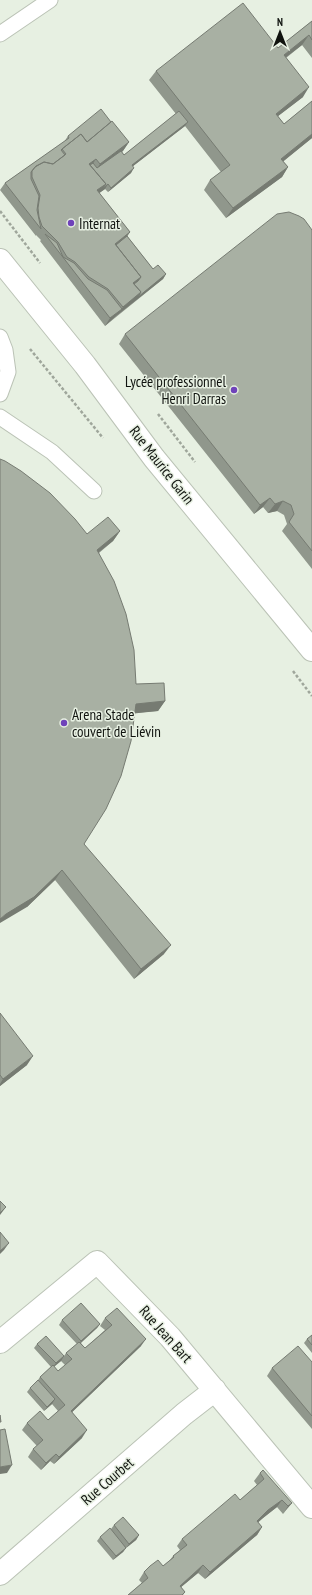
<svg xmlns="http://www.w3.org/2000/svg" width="312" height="1595" viewBox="0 0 312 1595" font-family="'PT Sans Narrow',sans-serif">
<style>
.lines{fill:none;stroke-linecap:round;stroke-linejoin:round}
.service-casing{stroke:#bbc3b6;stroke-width:17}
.minor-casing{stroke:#bbc3b6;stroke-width:24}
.path{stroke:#9fa69b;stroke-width:2.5;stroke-dasharray:3 2;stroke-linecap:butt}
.service{stroke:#fff;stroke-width:15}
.minor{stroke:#fff;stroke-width:22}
.wall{fill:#90978c;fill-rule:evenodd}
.shaded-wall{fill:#767b72}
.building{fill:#a8b0a3;stroke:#767b72}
.poi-dot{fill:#6f42ba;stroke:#e7f0e2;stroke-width:1.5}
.labels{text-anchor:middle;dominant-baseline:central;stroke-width:3;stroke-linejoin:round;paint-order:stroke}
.poi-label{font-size:15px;fill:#10130f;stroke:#e7f0e2;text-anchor:start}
.street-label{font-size:15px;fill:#10130f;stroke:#e7f0e2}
</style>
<rect width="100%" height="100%" fill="#e7f0e2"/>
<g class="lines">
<defs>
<path id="service" d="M0,34L50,0
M0,337L5,350L8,372L0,394
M0,417L52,452L94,491"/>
<path id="minor" d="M0,260L85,365L154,458L312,650
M0,1342L97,1262L170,1337L312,1507
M0,1574L184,1414L215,1390"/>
</defs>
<!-- service casing -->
<use href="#service" class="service-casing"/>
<!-- minor casing -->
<use href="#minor" class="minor-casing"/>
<!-- path -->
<path class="path" d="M0,211L40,263
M30,349L103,438
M158,414L195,462
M293,671L312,696"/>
<!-- service -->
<use href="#service" class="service"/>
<!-- minor -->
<use href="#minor" class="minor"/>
</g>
<!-- wall -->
<path class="wall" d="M312,21V58L302,45L286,58L303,97L278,116L284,124L312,101V138L283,161L288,167L282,177L226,218L204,190L210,180L221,172L185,126L133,166L131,173L108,192L105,189L99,193L130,232L127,236L153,269L166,274L163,279L105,326L40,241L41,240L36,235V236L0,190L5,183L64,142L68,136L111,122L129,142L122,152L124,155L176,114L149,80L156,71L278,48Z
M312,230V569L282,531L287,524L284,515L277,511L268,513L263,507L254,514L119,344L125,334Z
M120,531L113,541L99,553L136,684L165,701L158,711L134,713L84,844L164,954L134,979L55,880L27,907L87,534Z
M0,1013L27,1065L0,1086Z
M105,1318L141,1346L72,1412L82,1438L54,1464L50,1461L41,1470L28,1457L33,1449L37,1446L22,1430L27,1423L48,1420L58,1411L52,1404L44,1411L27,1392L30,1388L38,1380L40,1377L51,1367L34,1348L37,1344L64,1356L66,1353L77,1344L59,1325L62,1320L100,1324L97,1328L81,1343L85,1348L105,1330L100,1326ZM61,1361L65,1365L58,1371L54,1367Z
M312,1335V1353L304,1343L307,1339Z
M312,1362V1429L267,1376L272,1368Z
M260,1473L292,1503L286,1510L283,1514L277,1507L263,1518L258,1522L262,1527L257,1535L205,1579L198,1573L181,1587L185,1592L183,1595H128L142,1583L139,1580L144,1572L163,1566L170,1560L173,1556L180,1550L177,1546L182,1539L240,1500L257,1485L254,1481Z
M114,1525L139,1535L136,1540L126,1548L123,1552L113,1560L97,1541L100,1537L111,1529Z"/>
<!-- shaded-wall -->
<path class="shaded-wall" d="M309,35L302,45L277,64L284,55Z
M309,87L303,97L269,123L276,114Z
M188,122L185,126L128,170L132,165Z
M312,134V138L274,169L281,159Z
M129,142L123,151L94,173L100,164Z
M96,159L90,168L89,164Z
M288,167L282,177L226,218L233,208Z
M134,168L131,173L108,192L111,188Z
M106,184H108L105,189L91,199L97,190Z
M130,232L124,241L113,250L115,244Z
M166,274L163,279L116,316L123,307L141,292Z
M141,277L135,286L133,283Z
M122,309L116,316L105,326L110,318Z
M270,498L263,507L254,514L260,505Z
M283,501L277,511L268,513L275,504Z
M120,531L113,541L90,559L97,550Z
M165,701L158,711L129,714L136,704Z
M62,870L55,880L27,907L0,923V919L6,914Z
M171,945L164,954L134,979L141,969Z
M33,1056L27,1065L0,1086V1084L3,1079Z
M6,1207L0,1215V1213Z
M9,1243L4,1250L0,1254V1251Z
M100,1324L97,1328L78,1345L81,1341Z
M146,1339L141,1346L66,1418L71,1411Z
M64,1356L61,1361L52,1368L56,1363Z
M55,1399L52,1404L44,1411L47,1407Z
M87,1430L82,1438L54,1464L59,1457Z
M56,1454L50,1461L41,1470L46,1463Z
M12,1465L7,1473L0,1474V1467Z
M282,1500L277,1507L263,1518L252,1528L257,1521L268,1510Z
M292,1503L286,1510L283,1514L288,1506Z
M262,1527L257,1535L205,1579L210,1572Z
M139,1535L136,1540L126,1548L129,1544Z
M126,1548L123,1552L113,1560L116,1556Z
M203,1565L198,1573L174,1593L180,1586Z"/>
<!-- building -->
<path class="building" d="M243,3L278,48L312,21V40L309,35L284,55L309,87L276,114L284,124L312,101V134L281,159L288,167L233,208L210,180L230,165L156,71Z
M101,109L111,122L87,142L81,134L62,149L61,150L65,155L53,164L44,162L36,166L31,172V179L39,196L37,210L41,229L5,183L69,138L68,136Z
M179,111L188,122L132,165L134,168L111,188L108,184L102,189L106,184L90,165L93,163L97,168L121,151L124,155Z
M112,121L129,142L100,164L96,159L89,164L106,184L97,190L130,232L115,244L141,277L133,283L141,292L123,307L108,289L89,277L75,262L67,257L58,242L42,226L39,217L38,208L40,195L32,177V171L35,167L44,162L53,164L66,154L62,149L81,134L87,142Z
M289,212L299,216L304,219L312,230V551L289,522L294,514L291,505L283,501L275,504L270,498L260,505L125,334L277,214Z
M45,234L57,243L63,257L74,263L88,279L107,290L122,309L110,318Z
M127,236L153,269L158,265L166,274L138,297L141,292L134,284L138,281L141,277L116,245Z
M0,459L5,461L21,471L50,493L75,519L87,534L108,517L120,531L97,550L114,581L126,614L134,650L136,684L164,683L165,701L136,704L131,741L121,776L106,809L84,844L171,945L141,969L62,870L34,897L6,914L0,919Z
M0,1013L33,1056L3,1079L0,1075Z
M0,1201L6,1207L0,1213Z
M0,1232L9,1243L0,1251Z
M81,1303L100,1324L81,1341L62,1320Z
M117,1308L146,1339L71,1411L87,1430L59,1457L56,1454L46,1463L33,1449L43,1440L27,1423L40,1411L48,1420L65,1405L40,1377L53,1365L58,1371L72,1359L66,1353L79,1342L85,1348L112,1325L105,1318Z
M312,1335V1345L307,1339Z
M46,1336L64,1356L56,1363L37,1344Z
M298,1346L312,1362V1416L272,1368Z
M38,1380L55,1399L47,1407L30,1388Z
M0,1415L1,1422H0Z
M5,1429L12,1465L0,1467V1430Z
M263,1470L292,1503L288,1506L282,1500L268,1510L257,1521L262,1527L210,1572L203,1565L180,1586L185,1592L182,1595H128L148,1578L144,1572L150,1566L158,1560L163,1566L174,1557L173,1556L187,1545L182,1539L235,1494L240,1500L264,1479L260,1473Z
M123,1517L139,1535L129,1544L114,1525Z
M110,1528L126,1548L116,1556L100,1537Z"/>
<!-- markers -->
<g class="poi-dot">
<circle cx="71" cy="223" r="4"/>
<circle cx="234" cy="390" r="4"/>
<circle cx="64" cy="723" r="4"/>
</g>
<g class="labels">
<!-- poi labels -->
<g class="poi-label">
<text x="79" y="223">Internat</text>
<text x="226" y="381" text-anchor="end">Lycée professionnel<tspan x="226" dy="17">Henri Darras</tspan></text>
<text x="72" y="714">Arena Stade<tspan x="72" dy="17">couvert de Liévin</tspan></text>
</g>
<!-- street labels -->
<g class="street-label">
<text transform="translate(162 465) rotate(52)">Rue Maurice Garin</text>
<text transform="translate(166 1334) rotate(48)">Rue Jean Bart</text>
<text transform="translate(107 1481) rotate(-41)">Rue Courbet</text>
</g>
</g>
<!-- north arrow -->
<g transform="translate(280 32)" stroke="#e7f0e2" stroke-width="3" paint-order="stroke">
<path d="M0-3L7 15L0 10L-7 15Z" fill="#10130f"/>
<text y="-6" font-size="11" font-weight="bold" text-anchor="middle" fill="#10130f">N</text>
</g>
</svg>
